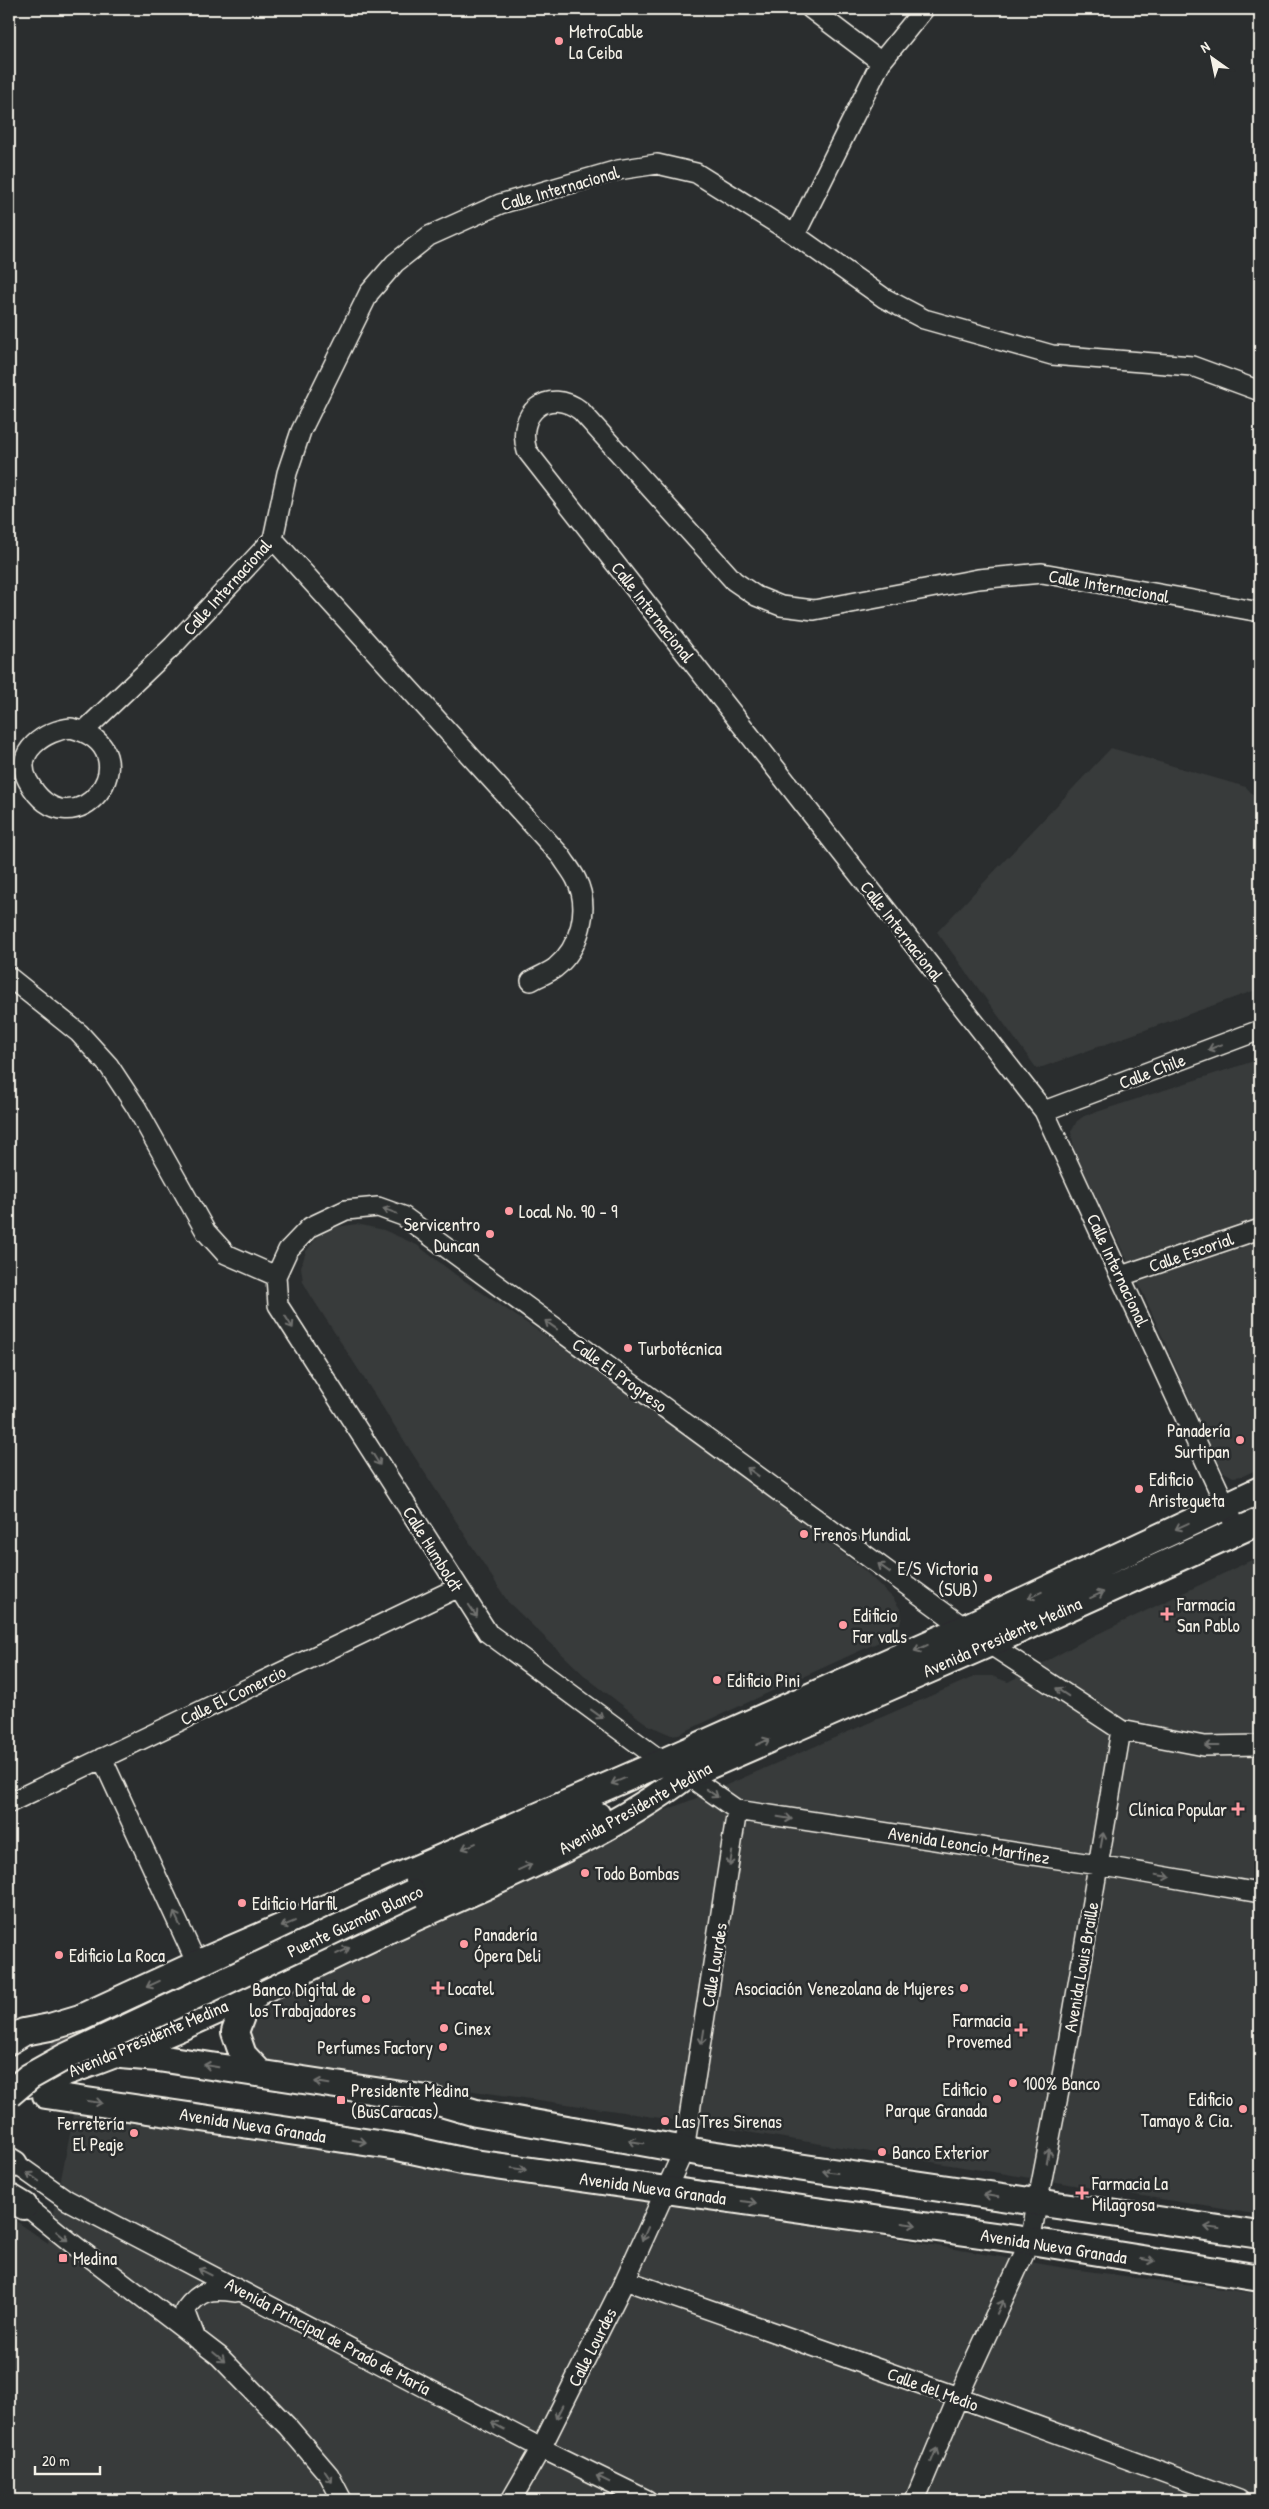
<svg xmlns="http://www.w3.org/2000/svg" width="1269" height="2509" viewBox="0 0 1269 2509" font-family="'Patrick Hand',sans-serif">
<style>
.built{fill:#373a3a}
.lines{fill:none;stroke-linecap:round;stroke-linejoin:round}
.secondary-tunnel{stroke:#484a4a;stroke-width:26;stroke-dasharray:26 13;stroke-linecap:butt}
.street-casing{stroke:#f4f1e8;stroke-width:22}
.secondary-casing{stroke:#f4f1e8;stroke-width:30}
.street{stroke:#2a2d2e;stroke-width:19}
.secondary{stroke:#2a2d2e;stroke-width:26}
.secondary-bridge-casing{stroke:#f4f1e8;stroke-width:30;stroke-linecap:butt}
.secondary-bridge{stroke:#2a2d2e;stroke-width:26}
.oneway{stroke:#71726f}
.poi-dot{fill:#ff9aa2;stroke:#2a2d2e;stroke-width:2}
.labels{text-anchor:middle;dominant-baseline:central;stroke-width:5;stroke-linejoin:round;paint-order:stroke}
.poi-label{font-size:18px;fill:#f4f1e8;stroke:#2a2d2e;text-anchor:start}
.street-label{font-size:18px;fill:#f4f1e8;stroke:#2a2d2e}
</style>
<rect width="100%" height="100%" fill="#2a2d2e"/>
<filter id="ink" filterUnits="userSpaceOnUse"><feTurbulence type="fractalNoise" baseFrequency=".02" numOctaves="2"/><feDisplacementMap in="SourceGraphic" scale="10" xChannelSelector="R" yChannelSelector="G"/><feConvolveMatrix kernelMatrix="1 2 1 2 8 2 1 2 1" color-interpolation-filters="sRGB"/></filter>
<g filter="url(#ink)">
<!-- built -->
<path class="built" d="M1111,748L1246,787L1260,802V994L1253,991L1037,1069L937,932Z
M1260,1059V1468L1243,1476L1233,1477L1224,1472L1215,1457L1143,1293L1075,1153L1071,1132L1077,1121L1084,1116Z
M357,1224L384,1230L417,1245L456,1275L649,1406L864,1570L893,1598L901,1610L902,1617L899,1628L890,1637L679,1734L671,1735L648,1725L587,1678L508,1602L311,1296L303,1282L301,1267L306,1251L319,1235L336,1227Z
M1260,1556V2215L616,2111L260,2061L243,2026L264,2004L610,1832L699,1797L976,1676H992L1008,1682L1085,1640Z
M76,2104L426,2166L788,2220L1065,2268L1260,2294V2500H9V2216L48,2243Z"/>
<g class="lines">
<!-- secondary-tunnel -->
<path class="secondary-tunnel" d="M52,2041L84,2048"/>
<defs>
<path id="street" d="M811,9L881,62
M795,235L881,62L924,9
M273,539L561,856C566,864 572,871 576,879C591,908 580,948 555,968C548,973 538,977 531,981
M71,728C158,750 72,861 28,781C12,752 46,730 71,728Z
M84,731L173,646L273,539L287,473L301,431L369,293L395,263L429,236L500,204L618,170L657,164L696,173L795,235L884,298L924,319L1052,355L1192,366L1260,391
M9,977L79,1033L109,1066L136,1107L206,1232L226,1254L276,1276
M1044,1111L1260,1030
M276,1276L278,1305L488,1633L663,1762L687,1775L737,1810L1098,1865L1260,1893
M276,1276L288,1250L310,1227L346,1210L378,1207L403,1216L965,1628L1121,1730L1204,1746L1260,1745
M1121,1276L1260,1229
M1238,1532L1044,1111L527,451C515,413 548,386 581,411L734,581L756,596L781,606L814,610L978,579L1042,573L1260,612
M102,1758L197,1964
M9,1803L457,1588
M9,2159L67,2200L541,2448L647,2500
M15,2197L74,2245L219,2356L288,2427L329,2475L342,2500
M625,2280L958,2397L1239,2500
M196,2339L185,2310C200,2290 211,2288 235,2292
M511,2500L541,2448L625,2280L684,2150L737,1810
M915,2500L958,2397L1030,2241L1066,2055L1121,1730"/>
<path id="secondary" d="M412,1893L597,1815
M258,1992L244,2008L235,2032L243,2055L260,2073
M9,2041L24,2032L50,2027L80,2018L197,1964L663,1762L965,1628L1260,1490
M121,2055L158,2058L428,2099L476,2113L703,2153L1260,2235
M28,2084C155,2046 273,1984 392,1928C492,1882 598,1842 687,1775L988,1644L1260,1521
M46,2095L398,2147L467,2162L1030,2241L1260,2278
M9,2161L14,2164
M9,2197L24,2206"/>
</defs>
<!-- street casing -->
<use href="#street" class="street-casing"/>
<!-- secondary casing -->
<use href="#secondary" class="secondary-casing"/>
<!-- street -->
<use href="#street" class="street"/>
<!-- secondary -->
<use href="#secondary" class="secondary"/>
<defs>
<path id="secondary-bridge" d="M9,2094L29,2077L63,2058L412,1893"/>
</defs>
<!-- secondary-bridge casing -->
<use href="#secondary-bridge" class="secondary-bridge-casing"/>
<!-- secondary-bridge -->
<use href="#secondary-bridge" class="secondary-bridge"/>
</g>
<!-- one-way arrows -->
<defs><path id="oneway-shaft" d="M-6 0H5M1.5-3L5.5 0L1.5 3" fill="none" stroke-width="1.6" stroke-linecap="round" stroke-linejoin="round" transform="scale(1.25)"/></defs>
<g class="oneway">
<use href="#oneway-shaft" transform="translate(1215 1047) rotate(159)"/>
<use href="#oneway-shaft" transform="translate(390 1211) rotate(-160)"/>
<use href="#oneway-shaft" transform="translate(289 1322) rotate(58)"/>
<use href="#oneway-shaft" transform="translate(551 1325) rotate(-144)"/>
<use href="#oneway-shaft" transform="translate(376 1459) rotate(58)"/>
<use href="#oneway-shaft" transform="translate(753 1472) rotate(-144)"/>
<use href="#oneway-shaft" transform="translate(1182 1526) rotate(155)"/>
<use href="#oneway-shaft" transform="translate(884 1568) rotate(-144)"/>
<use href="#oneway-shaft" transform="translate(1035 1595) rotate(155)"/>
<use href="#oneway-shaft" transform="translate(1097 1595) rotate(-24)"/>
<use href="#oneway-shaft" transform="translate(473 1611) rotate(56)"/>
<use href="#oneway-shaft" transform="translate(921 1648) rotate(156)"/>
<use href="#oneway-shaft" transform="translate(1062 1692) rotate(-147)"/>
<use href="#oneway-shaft" transform="translate(597 1714) rotate(36)"/>
<use href="#oneway-shaft" transform="translate(763 1742) rotate(-24)"/>
<use href="#oneway-shaft" transform="translate(1212 1746) rotate(-180)"/>
<use href="#oneway-shaft" transform="translate(618 1781) rotate(157)"/>
<use href="#oneway-shaft" transform="translate(712 1793) rotate(35)"/>
<use href="#oneway-shaft" transform="translate(785 1818) rotate(9)"/>
<use href="#oneway-shaft" transform="translate(1102 1840) rotate(-80)"/>
<use href="#oneway-shaft" transform="translate(469 1846) rotate(157)"/>
<use href="#oneway-shaft" transform="translate(731 1859) rotate(99)"/>
<use href="#oneway-shaft" transform="translate(525 1867) rotate(-24)"/>
<use href="#oneway-shaft" transform="translate(1163 1876) rotate(10)"/>
<use href="#oneway-shaft" transform="translate(177 1919) rotate(-115)"/>
<use href="#oneway-shaft" transform="translate(288 1924) rotate(157)"/>
<use href="#oneway-shaft" transform="translate(343 1951) rotate(-25)"/>
<use href="#oneway-shaft" transform="translate(153 1984) rotate(155)"/>
<use href="#oneway-shaft" transform="translate(703 2037) rotate(99)"/>
<use href="#oneway-shaft" transform="translate(211 2066) rotate(-171)"/>
<use href="#oneway-shaft" transform="translate(322 2083) rotate(-171)"/>
<use href="#oneway-shaft" transform="translate(95 2102) rotate(8)"/>
<use href="#oneway-shaft" transform="translate(359 2141) rotate(9)"/>
<use href="#oneway-shaft" transform="translate(636 2142) rotate(-170)"/>
<use href="#oneway-shaft" transform="translate(1048 2156) rotate(-80)"/>
<use href="#oneway-shaft" transform="translate(519 2169) rotate(8)"/>
<use href="#oneway-shaft" transform="translate(830 2172) rotate(-172)"/>
<use href="#oneway-shaft" transform="translate(33 2177) rotate(-145)"/>
<use href="#oneway-shaft" transform="translate(991 2196) rotate(-171)"/>
<use href="#oneway-shaft" transform="translate(749 2202) rotate(8)"/>
<use href="#oneway-shaft" transform="translate(909 2224) rotate(8)"/>
<use href="#oneway-shaft" transform="translate(1212 2228) rotate(-172)"/>
<use href="#oneway-shaft" transform="translate(645 2234) rotate(114)"/>
<use href="#oneway-shaft" transform="translate(62 2236) rotate(39)"/>
<use href="#oneway-shaft" transform="translate(1148 2260) rotate(9)"/>
<use href="#oneway-shaft" transform="translate(205 2272) rotate(-153)"/>
<use href="#oneway-shaft" transform="translate(1000 2307) rotate(-65)"/>
<use href="#oneway-shaft" transform="translate(219 2357) rotate(40)"/>
<use href="#oneway-shaft" transform="translate(559 2412) rotate(117)"/>
<use href="#oneway-shaft" transform="translate(498 2426) rotate(-152)"/>
<use href="#oneway-shaft" transform="translate(934 2455) rotate(-68)"/>
<use href="#oneway-shaft" transform="translate(328 2476) rotate(56)"/>
<use href="#oneway-shaft" transform="translate(603 2479) rotate(-154)"/>
</g>
</g>
<!-- markers -->
<g class="poi-dot">
<circle cx="559" cy="41" r="5"/>
<circle cx="509" cy="1211" r="5"/>
<circle cx="490" cy="1234" r="5"/>
<circle cx="628" cy="1348" r="5"/>
<circle cx="1240" cy="1440" r="5"/>
<circle cx="1139" cy="1489" r="5"/>
<circle cx="804" cy="1534" r="5"/>
<circle cx="988" cy="1578" r="5"/>
<path d="M1164.5 1606.5h5v5h5v5h-5v5h-5v-5h-5v-5h5z"/>
<circle cx="843" cy="1625" r="5"/>
<circle cx="717" cy="1680" r="5"/>
<path d="M1235.5 1801.5h5v5h5v5h-5v5h-5v-5h-5v-5h5z"/>
<circle cx="585" cy="1873" r="5"/>
<circle cx="242" cy="1903" r="5"/>
<circle cx="464" cy="1944" r="5"/>
<circle cx="59" cy="1955" r="5"/>
<path d="M435.5 1980.5h5v5h5v5h-5v5h-5v-5h-5v-5h5z"/>
<circle cx="964" cy="1988" r="5"/>
<circle cx="366" cy="1999" r="5"/>
<circle cx="444" cy="2028" r="5"/>
<path d="M1018.5 2022.5h5v5h5v5h-5v5h-5v-5h-5v-5h5z"/>
<circle cx="443" cy="2047" r="5"/>
<circle cx="1013" cy="2083" r="5"/>
<circle cx="997" cy="2099" r="5"/>
<rect x="336" y="2095" width="10" height="10" rx="2.5"/>
<circle cx="1243" cy="2109" r="5"/>
<circle cx="665" cy="2121" r="5"/>
<circle cx="134" cy="2133" r="5"/>
<circle cx="882" cy="2152" r="5"/>
<path d="M1079.5 2185.5h5v5h5v5h-5v5h-5v-5h-5v-5h5z"/>
<rect x="58" y="2253" width="10" height="10" rx="2.5"/>
</g>
<g class="labels">
<!-- poi labels -->
<g class="poi-label">
<text x="569" y="31">MetroCable<tspan x="569" dy="21">La Ceiba</tspan></text>
<text x="519" y="1211">Local No. 90 - 9</text>
<text x="480" y="1224" text-anchor="end">Servicentro<tspan x="480" dy="21">Duncan</tspan></text>
<text x="638" y="1348">Turbotécnica</text>
<text x="1230" y="1430" text-anchor="end">Panadería<tspan x="1230" dy="21">Surtipan</tspan></text>
<text x="1149" y="1479">Edificio<tspan x="1149" dy="21">Aristegueta</tspan></text>
<text x="814" y="1534">Frenos Mundial</text>
<text x="978" y="1568" text-anchor="end">E/S Victoria<tspan x="978" dy="21">(SUB)</tspan></text>
<text x="1177" y="1604">Farmacia<tspan x="1177" dy="21">San Pablo</tspan></text>
<text x="853" y="1615">Edificio<tspan x="853" dy="21">Far valls</tspan></text>
<text x="727" y="1680">Edificio Pini</text>
<text x="1227" y="1809" text-anchor="end">Clínica Popular</text>
<text x="595" y="1873">Todo Bombas</text>
<text x="252" y="1903">Edificio Marfil</text>
<text x="474" y="1934">Panadería<tspan x="474" dy="21">Ópera Deli</tspan></text>
<text x="69" y="1955">Edificio La Roca</text>
<text x="448" y="1988">Locatel</text>
<text x="954" y="1988" text-anchor="end">Asociación Venezolana de Mujeres</text>
<text x="356" y="1989" text-anchor="end">Banco Digital de<tspan x="356" dy="21">los Trabajadores</tspan></text>
<text x="1011" y="2020" text-anchor="end">Farmacia<tspan x="1011" dy="21">Provemed</tspan></text>
<text x="454" y="2028">Cinex</text>
<text x="433" y="2047" text-anchor="end">Perfumes Factory</text>
<text x="1023" y="2083">100% Banco</text>
<text x="987" y="2089" text-anchor="end">Edificio<tspan x="987" dy="21">Parque Granada</tspan></text>
<text x="351" y="2090">Presidente Medina<tspan x="351" dy="21">(BusCaracas)</tspan></text>
<text x="1233" y="2099" text-anchor="end">Edificio<tspan x="1233" dy="21">Tamayo &amp; Cia.</tspan></text>
<text x="675" y="2121">Las Tres Sirenas</text>
<text x="124" y="2123" text-anchor="end">Ferretería<tspan x="124" dy="21">El Peaje</tspan></text>
<text x="892" y="2152">Banco Exterior</text>
<text x="1092" y="2183">Farmacia La<tspan x="1092" dy="21">Milagrosa</tspan></text>
<text x="73" y="2258">Medina</text>
</g>
<!-- street labels -->
<g class="street-label">
<text transform="translate(560 188) rotate(-16)">Calle Internacional</text>
<text transform="translate(1109 586) rotate(10)">Calle Internacional</text>
<text transform="translate(227 587) rotate(-48)">Calle Internacional</text>
<text transform="translate(653 612) rotate(52)">Calle Internacional</text>
<text transform="translate(902 931) rotate(52)">Calle Internacional</text>
<text transform="translate(1152 1071) rotate(-21)">Calle Chile</text>
<text transform="translate(1191 1252) rotate(-19)">Calle Escorial</text>
<text transform="translate(1118 1270) rotate(65)">Calle Internacional</text>
<text transform="translate(620 1375) rotate(36)">Calle El Progreso</text>
<text transform="translate(433 1549) rotate(58)">Calle Humboldt</text>
<text transform="translate(1002 1637) rotate(-24)">Avenida Presidente Medina</text>
<text transform="translate(233 1695) rotate(-26)">Calle El Comercio</text>
<text transform="translate(635 1808) rotate(-29)">Avenida Presidente Medina</text>
<text transform="translate(969 1845) rotate(9)">Avenida Leoncio Martínez</text>
<text transform="translate(355 1921) rotate(-25)">Puente Guzmán Blanco</text>
<text transform="translate(714 1965) rotate(-81)">Calle Lourdes</text>
<text transform="translate(1081 1967) rotate(-80)">Avenida Louis Braille</text>
<text transform="translate(148 2038) rotate(-23)">Avenida Presidente Medina</text>
<text transform="translate(253 2125) rotate(9)">Avenida Nueva Granada</text>
<text transform="translate(653 2188) rotate(8)">Avenida Nueva Granada</text>
<text transform="translate(1054 2246) rotate(9)">Avenida Nueva Granada</text>
<text transform="translate(328 2336) rotate(28)">Avenida Principal de Prado de María</text>
<text transform="translate(592 2347) rotate(-63)">Calle Lourdes</text>
<text transform="translate(933 2389) rotate(20)">Calle del Medio</text>
</g>
</g>
<!-- margin -->
<rect width="1269" height="2509" fill="none" stroke="#2a2d2e" stroke-width="30"/>
<rect x="15" y="15" width="1239" height="2479" fill="none" stroke="#f4f1e8" stroke-width="2" filter="url(#ink)"/>
<!-- north arrow -->
<g transform="translate(1212 58) rotate(327)" stroke="#2a2d2e" stroke-width="4" paint-order="stroke">
<path d="M0-4L9 19L0 12L-9 19Z" fill="#f4f1e8"/>
<text y="-8" font-size="14" font-weight="bold" text-anchor="middle" fill="#f4f1e8">N</text>
</g>
<!-- scale -->
<path d="M35 2466v8h65v-8" fill="none" stroke="#f4f1e8" stroke-width="2.5"/>
<text x="42" y="2466" font-size="15" fill="#f4f1e8" stroke="#2a2d2e" stroke-width="4" paint-order="stroke">20 m</text>
</svg>
